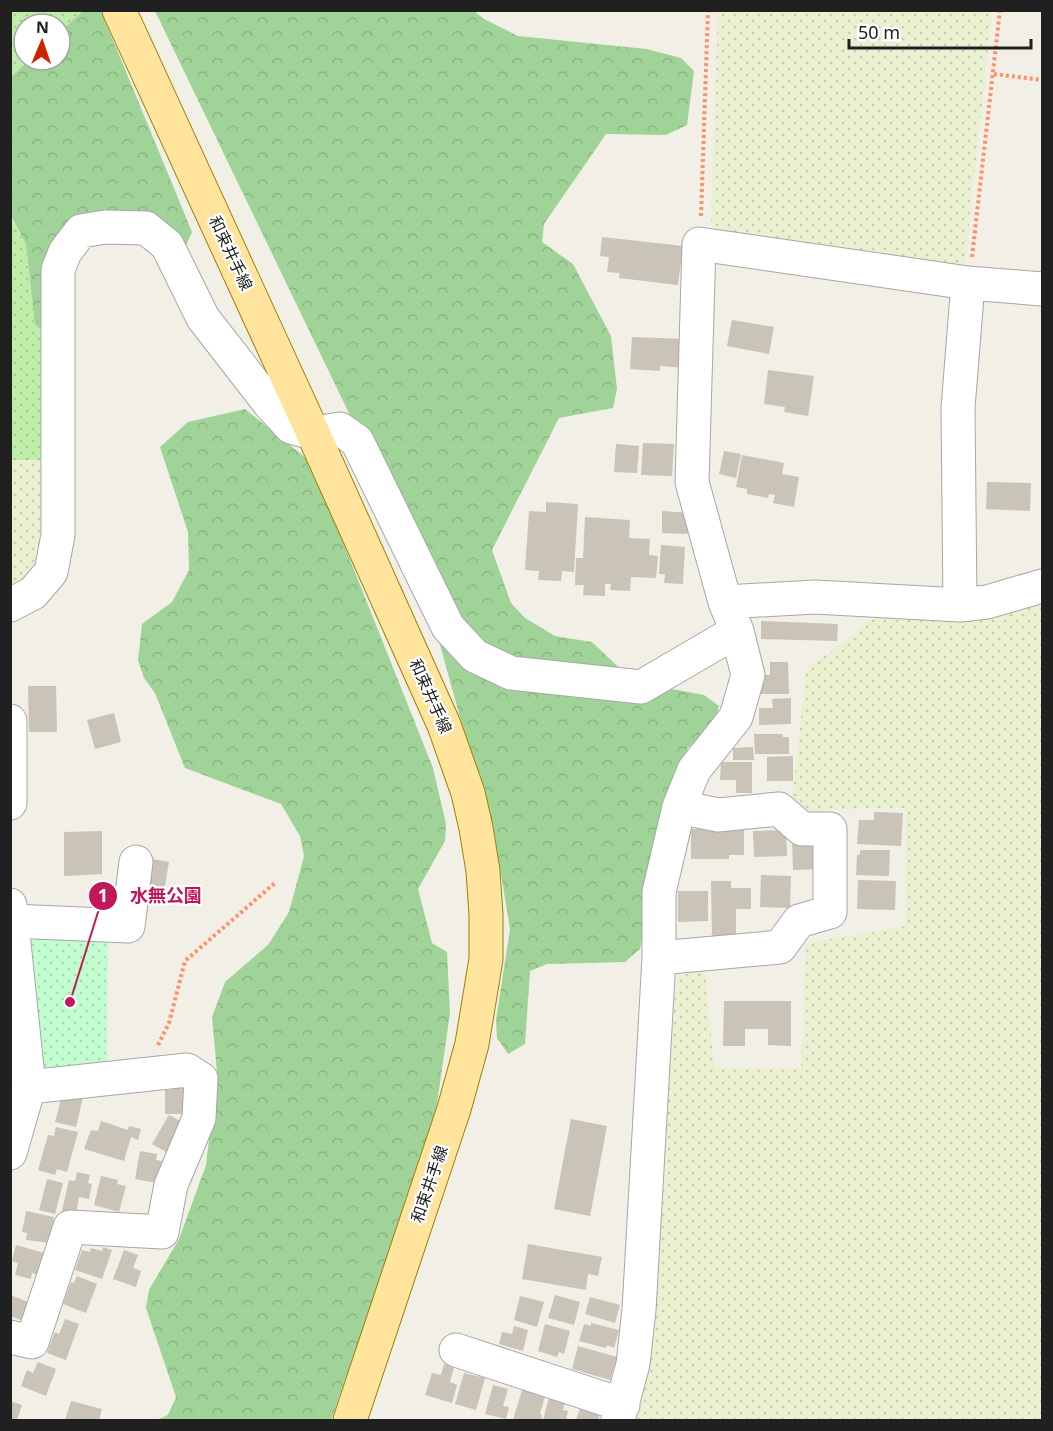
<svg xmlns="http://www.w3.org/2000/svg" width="1053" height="1431" viewBox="0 0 1053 1431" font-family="'Noto Sans','Noto Sans JP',sans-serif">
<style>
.farmland{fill:url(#farmland-dots)}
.grass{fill:url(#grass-dots)}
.forest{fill:url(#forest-crowns)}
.park{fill:url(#park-dots)}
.building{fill:#c9c3b8}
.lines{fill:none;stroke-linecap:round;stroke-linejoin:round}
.minor-casing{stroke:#a7a7a7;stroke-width:35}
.major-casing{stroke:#9c8100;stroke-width:35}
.path{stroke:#ff9069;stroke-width:4;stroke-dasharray:3 3;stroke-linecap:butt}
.minor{stroke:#fff;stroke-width:33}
.major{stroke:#ffe49d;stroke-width:33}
.labels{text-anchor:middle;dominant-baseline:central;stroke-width:4.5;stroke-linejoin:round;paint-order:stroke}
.street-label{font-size:16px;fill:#202020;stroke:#fff}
.leader{fill:none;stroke:#c2185b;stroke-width:2}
.callout-dot{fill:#c2185b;stroke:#fff;stroke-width:2}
.mark-label{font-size:18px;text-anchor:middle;font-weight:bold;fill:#fff}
.callout-label{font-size:18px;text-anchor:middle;font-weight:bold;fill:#c2185b;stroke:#fff;stroke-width:4.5;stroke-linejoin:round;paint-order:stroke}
</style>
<defs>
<pattern id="farmland-dots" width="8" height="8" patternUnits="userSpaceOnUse" patternTransform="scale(1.5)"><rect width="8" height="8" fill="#e9f1d0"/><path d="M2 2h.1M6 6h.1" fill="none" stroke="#c8ceb2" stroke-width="1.8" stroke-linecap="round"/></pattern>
<pattern id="grass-dots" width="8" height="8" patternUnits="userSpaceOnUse" patternTransform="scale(1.5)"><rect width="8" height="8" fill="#c0eea9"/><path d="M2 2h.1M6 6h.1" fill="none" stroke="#a5cc91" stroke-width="1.8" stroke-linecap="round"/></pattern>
<pattern id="forest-crowns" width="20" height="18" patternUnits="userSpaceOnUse" patternTransform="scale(1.5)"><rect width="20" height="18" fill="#a0d398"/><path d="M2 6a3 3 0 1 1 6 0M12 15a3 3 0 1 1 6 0" fill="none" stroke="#8ab583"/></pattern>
<pattern id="park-dots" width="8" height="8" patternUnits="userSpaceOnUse" patternTransform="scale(1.5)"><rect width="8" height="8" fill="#c1fdcf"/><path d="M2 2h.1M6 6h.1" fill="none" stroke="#a6d9b1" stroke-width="1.8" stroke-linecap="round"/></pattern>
</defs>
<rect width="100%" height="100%" fill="#f1efe6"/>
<!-- farmland -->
<path class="farmland" d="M718,11H992L965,263L954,271L723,240L711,224Z
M11,460H48L43,563L11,591Z
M1042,592V1420H611L678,976L705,970L714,1067L801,1069L806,943L906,926V808L791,810L806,670L876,617L958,614Z"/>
<!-- grass -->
<path class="grass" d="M11,11H83L60,32V24H24V60H29L11,77Z
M10,216L26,244L35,325L50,331L48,460H11Z"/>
<!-- forest -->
<path class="forest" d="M83,11H101L192,232L185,248L81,222L50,331L35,325L26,244L11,216V77L29,60H60V32Z
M155,11H474L484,19L518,36L647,49L681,58L694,71L687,125L666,135L606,134L544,224L542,242L573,264L611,336L617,389L613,408L559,418L492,550L511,603L525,618L555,636L592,642L634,682L704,695L719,706L715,724L688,748L680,764L640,949L625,962L547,964L530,971L525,1044L508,1054L497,1038L496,1020L510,929L498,856L413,546Z
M245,409L311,462L433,768L446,824L445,841L418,889L432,943L447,952L450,1013L434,1125L331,1420H156L168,1415L176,1397L146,1308L149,1290L179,1239L206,1165L217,1072L212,1017L225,982L268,945L289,912L304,856L300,836L281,804L185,768L155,693L144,678L138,660L142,624L172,602L189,570L188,532L160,447L188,422Z"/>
<!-- park -->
<path class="park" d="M26,937L108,940L107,1063L40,1074Z"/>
<!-- building -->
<path class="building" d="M602,237L683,246L678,285L619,278L620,273L607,272L609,257L600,256Z
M732,320L774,327L769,354L727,346Z
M632,337L687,339L685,368L660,366V371L630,369Z
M768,370L814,376L808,416L784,412L785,407L764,404Z
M643,443L674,444L672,476L641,475Z
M616,444L639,446L637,473L614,472Z
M724,451L741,454L736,478L719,474Z
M742,455L784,463L782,474L799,477L794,507L773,503L775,495L769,494L768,498L747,494V489L736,487Z
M987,482L1031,483L1030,511L986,509Z
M546,502L578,504L574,572L562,571L561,581L538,580L539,571L525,570L529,511L546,512Z
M662,511L690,513L689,534L662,533Z
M585,517L630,520L629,538L650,539L649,555L658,556L656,578L631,577L630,591L610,590L611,584H605V596L583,595L584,585H575L576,558H583Z
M661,545L685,547L683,584L664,583L665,574H659Z
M761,621L838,624L837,641L761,639Z
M770,662H788L789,694H760V675H770Z
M28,686H56L57,732H29Z
M791,698V724L759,725V708H773L772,699Z
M114,713L121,742L95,749L87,720Z
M754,734H782L783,737H789V754H755Z
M753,747L754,760H733V748Z
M793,756V781H767V757Z
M721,762H752V793H736V780H720Z
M874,812L903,813L901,846L857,844L859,820H874Z
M700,825L744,826V855H729V859H691V829H700Z
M786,830L787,856L754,857L753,831Z
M102,831V874L64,876V832Z
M792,841H826V869L793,870Z
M860,850H890L889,876L856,875L857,855H860Z
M147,858L169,862L164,891L142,887Z
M761,875L791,876L790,908L760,907Z
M858,880L896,881L895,910L857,909Z
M711,881H731V888H751V909H736V936H712Z
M678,891H708V921L678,922Z
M724,1001H791V1046L768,1045V1029H745V1046H723Z
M171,1081L190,1087L183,1114H165V1090H172Z
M63,1092L83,1097L76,1127L55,1122Z
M169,1115L188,1125L166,1152L152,1144Z
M571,1119L607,1126L590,1216L554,1209Z
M101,1121L128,1130L129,1126L141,1129L138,1140L131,1137L124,1161L84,1149L91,1130L98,1131Z
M56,1127L78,1132L67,1172L57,1169L55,1175L38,1170L48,1135L54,1136Z
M140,1151L157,1154L156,1160L166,1162L162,1184L135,1179Z
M77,1172L90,1175L88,1183L92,1184L89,1199L79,1197L75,1218L61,1215L69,1180L75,1181Z
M101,1176L118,1180L117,1184L126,1186L119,1212L94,1205Z
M47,1179L63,1183L55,1214L39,1210Z
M26,1211L54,1217L53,1220L60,1222L50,1243L26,1240L27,1233L22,1232Z
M528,1244L602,1257L598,1276L588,1274L586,1290L522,1279Z
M16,1245L48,1254L42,1276L32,1273L31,1279L15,1275L18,1263L12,1261Z
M103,1247L112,1250L102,1279L75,1270L82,1250L90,1252L91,1248L102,1251Z
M124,1250L138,1255L133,1268L141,1271L136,1287L113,1279Z
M77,1276L97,1284L86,1313L63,1304L71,1282L74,1283Z
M10,1295L33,1304L26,1322L10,1316Z
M555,1295L580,1302L574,1325L548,1318Z
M520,1296L544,1302L537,1327L514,1320Z
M590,1297L620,1305L615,1323L585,1314Z
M65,1319L79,1324L66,1360L47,1353L55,1332L59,1334Z
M591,1323L619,1330L614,1348L607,1345L606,1348L579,1341L584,1324L591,1326Z
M545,1324L570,1331L564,1354L559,1352L557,1357L538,1351Z
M514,1326L528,1330L523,1351L499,1344L502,1332L512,1334Z
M578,1346L617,1357L610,1380L572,1369Z
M38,1362L56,1369L46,1396L21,1386L27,1370L33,1373Z
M444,1364L454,1367L450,1382L457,1385L452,1403L425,1395L432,1373L441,1375Z
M464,1373L485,1378L476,1410L455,1404Z
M493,1385L508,1389L503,1406L509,1407L506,1419L485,1414Z
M522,1390L545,1396L540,1414L542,1415L541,1420H513Z
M549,1398L565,1402L563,1410L568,1411L566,1420H543Z
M10,1401L22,1405L17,1420H10Z
M71,1401L102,1409L99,1420H65Z
M580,1408L600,1414L598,1420H576Z"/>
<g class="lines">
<defs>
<path id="minor" d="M725,602L815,597L960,605L987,602L1042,586
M10,605L33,593L51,572L58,535V270L65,252L81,231L105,227L146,228L167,245L203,318L269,403L291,427L313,433L340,429L357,441L448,627L475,656L511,673L641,687L737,631
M960,605L958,408L968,283
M10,721V803
M10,905L29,1087L10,1153
M12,921L128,926L136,862
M659,958L780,947L799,921L830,912V829H802L779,809L718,815L679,807
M10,1337L32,1342L70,1227L162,1232L171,1185L199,1118L201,1079L187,1070L29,1087
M456,1350L623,1405
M618,1420L633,1364L639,1310L659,958V892L679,807L694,770L736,717L748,675L737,631L725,602L692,482L699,244L968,283L1042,289"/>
<path id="major" d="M119,10L313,433L444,725L468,793L476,828L483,871L486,915V959L472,1044L454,1109L350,1420"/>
</defs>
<!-- minor casing -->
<use href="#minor" class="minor-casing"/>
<!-- major casing -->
<use href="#major" class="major-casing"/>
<!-- path -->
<path class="path" d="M994,74L1042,80
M701,216L708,10
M972,257L1000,10
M158,1045L169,1023L185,961L276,882"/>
<!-- minor -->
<use href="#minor" class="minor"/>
<!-- major -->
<use href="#major" class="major"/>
</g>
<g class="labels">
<!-- street labels -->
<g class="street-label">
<text transform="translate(231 253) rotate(65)">和束井手線</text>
<text transform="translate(431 696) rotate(66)">和束井手線</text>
<text transform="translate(429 1184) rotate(-71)">和束井手線</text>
</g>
</g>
<!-- callouts -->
<path class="leader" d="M70 1002L103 896"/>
<g class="callout-dot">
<circle cx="70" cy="1002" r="6"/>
<circle cx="103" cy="896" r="15"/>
</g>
<g class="mark-label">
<text x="103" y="902">1</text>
</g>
<g class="callout-label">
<text x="166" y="902">水無公園</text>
</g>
<!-- border -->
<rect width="1053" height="1431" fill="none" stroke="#202020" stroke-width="24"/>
<!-- north arrow -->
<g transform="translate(42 42) rotate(2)"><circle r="28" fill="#ffffff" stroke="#a6a6a6" stroke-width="1.5"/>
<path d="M0-4.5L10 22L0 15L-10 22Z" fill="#d02100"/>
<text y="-9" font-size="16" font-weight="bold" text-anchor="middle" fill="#202020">N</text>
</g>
<!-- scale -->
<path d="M849 39v9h182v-9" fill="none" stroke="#202020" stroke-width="3"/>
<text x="858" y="39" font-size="18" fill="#202020" stroke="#ffffff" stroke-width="4.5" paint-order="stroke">50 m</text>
</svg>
